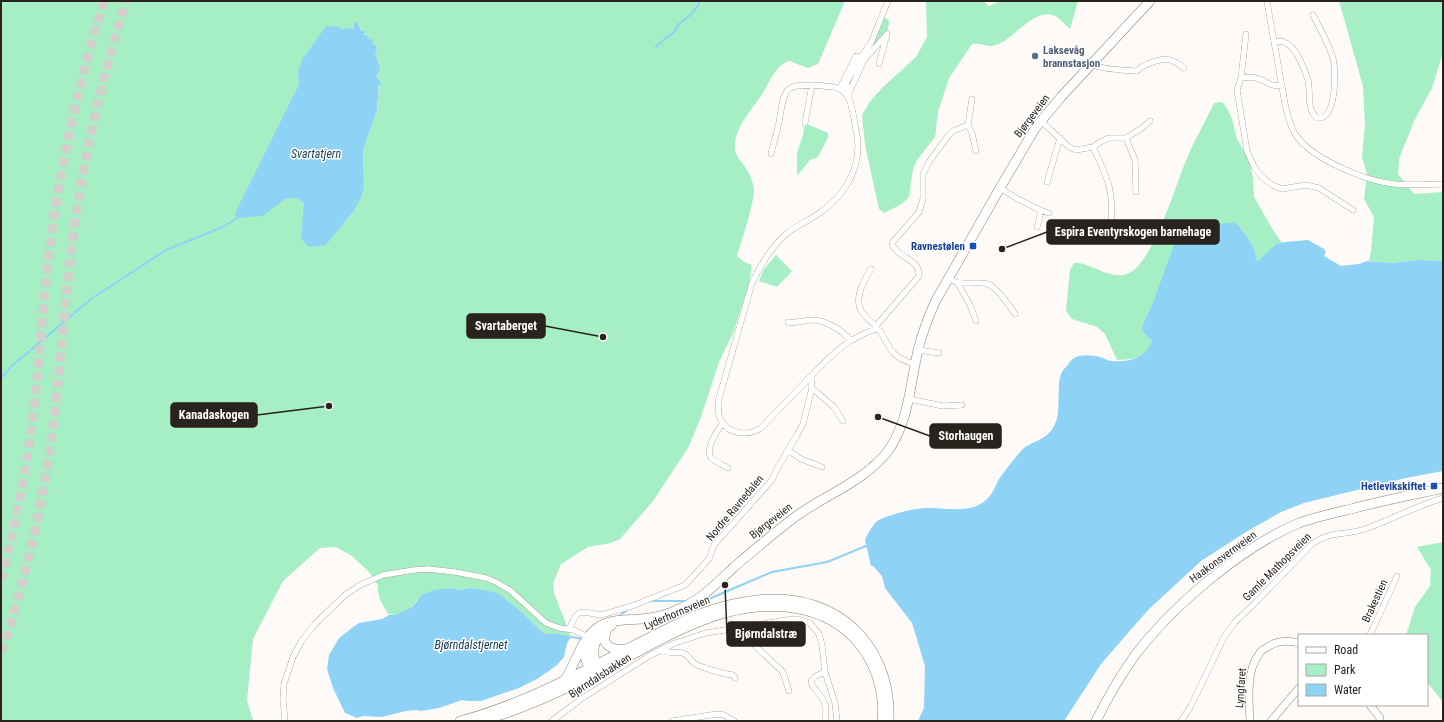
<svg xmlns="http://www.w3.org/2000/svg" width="1444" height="722" viewBox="0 0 1444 722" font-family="'Roboto Condensed',sans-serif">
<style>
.green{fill:#a6eec4;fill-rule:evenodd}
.water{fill:#8ed2f6}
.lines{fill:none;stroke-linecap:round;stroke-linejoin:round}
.stream{stroke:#8ed2f6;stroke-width:2}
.primary-tunnel{stroke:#d3cfcc;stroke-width:9;stroke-dasharray:9 4.5;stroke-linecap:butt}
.minor-casing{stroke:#8f8175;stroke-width:6}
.tertiary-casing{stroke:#8f8175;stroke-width:8}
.primary-casing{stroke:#8f8175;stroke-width:10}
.minor{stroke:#fff;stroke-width:5.5}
.tertiary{stroke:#fff;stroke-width:7}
.primary{stroke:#fff;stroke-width:9}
.service-dot{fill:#5c6f8a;stroke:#fff;stroke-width:1.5}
.transit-dot{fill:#1a4fb4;stroke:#fff;stroke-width:1.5}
.labels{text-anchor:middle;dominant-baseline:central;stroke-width:3;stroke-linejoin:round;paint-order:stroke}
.service-label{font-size:11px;font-weight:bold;fill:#4e5e75;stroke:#fff;text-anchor:start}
.street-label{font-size:11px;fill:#29231e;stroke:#fff}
.transit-label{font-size:11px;font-weight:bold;fill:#164399;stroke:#fff;text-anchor:end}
.water-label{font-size:12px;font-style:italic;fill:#194053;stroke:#fff}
.leader{fill:none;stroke:#29231e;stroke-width:1.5}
.callout-dot{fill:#29231e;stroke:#fff;stroke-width:1.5}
.callout{fill:#29231e;stroke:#29231e;stroke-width:1.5}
.callout-label{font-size:12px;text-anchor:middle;font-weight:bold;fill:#fff}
</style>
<rect width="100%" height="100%" fill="#fefaf8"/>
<!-- green -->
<path class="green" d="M1,1H845L818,64L808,68L789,61C774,66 769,84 761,96C750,112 733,129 735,150C736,157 744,164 748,171C750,175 753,183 754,188C755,201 741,242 737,256L744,262L752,265L750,280L734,331L719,362L701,417L688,448L653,501L620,539L611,543L588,547L561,564L553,583L554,593L571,637C565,634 552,633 545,634L533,622L502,596L470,588L461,590L449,588L417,600L412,607L395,615L388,614C382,604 377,596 378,585L369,572L352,556L336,547L320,548L283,581L253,639L247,700L253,721H1ZM356,21L366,36L368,34L369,37L367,38L377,49L375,53L378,71L376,77L379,89L378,101L377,110L363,150L364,184L354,211L326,245L304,203L297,198L285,199L235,214L299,84L298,72L343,30L349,29L352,27L354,28Z
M926,1H983L989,6L1000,1H1078L1070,29C1065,25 1059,17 1053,15C1032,9 1015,39 996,45C988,48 981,43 972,44L949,78L938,112L935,137L917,160L913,169L909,197L902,204L884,213L879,209L865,145L862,115L871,100L883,87L916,57L927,37Z
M1339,1H1443V52L1432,88L1414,121L1399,159L1398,174L1414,194L1443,192V261L1419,260L1390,263L1369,261L1371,251L1374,217L1364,199L1367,174L1362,157L1365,125L1363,86Z
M883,17L889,20L888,30L868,54Z
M1222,102L1228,110L1232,119L1237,139L1249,160L1253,178L1254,197L1273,230L1282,243L1276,244L1260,261H1258L1255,257L1254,249L1154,300L1142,326L1143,332L1152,341C1145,359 1134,359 1117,360L1105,334L1097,327L1072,319L1066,311L1070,270L1074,263C1078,263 1082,263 1086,265C1099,269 1114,280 1129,273C1153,262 1175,187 1185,163C1193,142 1205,123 1214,103Z
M805,123L828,133V137L818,157L810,160L797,176V153L803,135Z
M776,255L792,271L777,287L759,281L764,269Z
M1443,542V702L1427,682V635H1406L1415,607L1430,586L1431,570L1417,547Z"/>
<!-- water -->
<path class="water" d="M356,21L362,31H365L364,34L366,36L368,34L369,37L367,38L369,40L371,38L373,40L372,44L376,45L377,51L375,53L380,69L376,77L382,84L378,86C380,96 377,100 377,110L363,150L364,184L362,195L354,211L326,245L308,247L301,238L304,203L297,198L285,199L263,216L237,218L235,213L299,84L298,72L302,60L326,26L339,27L341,30C344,29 351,27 354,28V24Z
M1227,223C1230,223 1234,222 1236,224C1241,228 1252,243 1254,249C1256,254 1254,257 1258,261L1276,244L1285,242L1308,240L1324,249L1326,252L1324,256L1341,266L1359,264L1367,261L1390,263L1419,260L1443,261V471L1406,478L1304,503L1281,512L1246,532L1201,561L1148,610L1101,664L1064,721H918L924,708L925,666L912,623L885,588L882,576L873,566H871L865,540C867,535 872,526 876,522C883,516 915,508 925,508C945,507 970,515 986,500C993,494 995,487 999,479C1006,469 1013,460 1021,451C1030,441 1044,442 1053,428C1063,413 1055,384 1062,372C1063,370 1066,367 1068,365C1069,363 1071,360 1074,358C1080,354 1093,355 1100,357C1104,358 1108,361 1112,361C1129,362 1145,359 1152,341L1143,332L1142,326L1154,300L1174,245L1183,232Z
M449,588L461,590L470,588L494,592L502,596L524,614L545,634C552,633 565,634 571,637L567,643L564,657L556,666L537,679L519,688L481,701H467L462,700L439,708L421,711L416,710L406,711L382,717L363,716L357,718L345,713L333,688L327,669L329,655L339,638L352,628L359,623L382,619L389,615H395L412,607L422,595L434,590Z"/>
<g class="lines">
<!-- stream -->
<path class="stream" d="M656,47L668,36H670L675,31L678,25L690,15L698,6L699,1
M1,378L13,365L91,299L166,250L223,227L237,218
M651,601H686
M701,601H704L772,572L827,562L866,546
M618,617L627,610
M571,637L584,639"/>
<!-- primary-tunnel -->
<path class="primary-tunnel" d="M1,580C16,523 27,466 34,408C40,354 43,299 50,246C61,162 79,81 104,1
M1,652C24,585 40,517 50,447C61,375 64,301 74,228C85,151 103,75 126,1"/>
<defs>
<path id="minor" d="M1267,1C1271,26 1276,51 1280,76C1284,95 1285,114 1294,132C1308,158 1366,181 1394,184C1410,186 1427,184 1443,184
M1274,42C1278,41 1283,41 1286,43C1296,47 1305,70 1308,80C1311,93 1306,109 1317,118C1319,118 1322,118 1323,117C1337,110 1336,67 1332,55C1327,41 1320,28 1313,15
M1092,64C1101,70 1126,70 1137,71C1142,65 1162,57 1170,60C1175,61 1180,65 1184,68
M1241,78L1246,34
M1282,86L1272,85L1262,80L1253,77L1241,78L1237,90L1247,151L1254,167L1261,176L1272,185L1282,189L1306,185L1319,188L1353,210
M840,88L856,56L860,58L871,43L888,1
M845,92L847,82L860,58L864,60L887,34L879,64
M848,95L864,60
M1041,121L1069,147L1076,150L1093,147C1109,180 1115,195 1110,232
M805,123L812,85
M968,125L972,133L976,151
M1126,138L1135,160L1136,192
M1093,147L1100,142L1109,138H1126L1142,128L1150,121
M771,154C773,145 776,136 778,127C781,117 781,95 789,89C798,82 823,86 835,87C850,92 851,104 854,118C855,127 858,137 858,146C858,174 842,198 818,214C808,221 796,226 787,233C771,247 761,264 752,283L718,402C719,406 718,411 719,415C724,434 747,437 761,428C777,411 794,394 810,377C832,355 846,339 876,329L880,331C891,350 892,358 915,364
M1047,182L1060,138
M1000,188L1016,198L1040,210V216L1037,227
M1040,210L1049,213
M871,269C864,280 853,299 862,312C865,317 871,321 876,326V328
M948,278C951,279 954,281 956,282C966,285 978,281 988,284C997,288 1009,305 1015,314
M957,282L970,305L976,321
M788,322C796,324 803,320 811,320C825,319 841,330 851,340
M876,326L919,276C921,259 896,258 892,243L919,212L923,199V174L929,162L948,136L953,131L968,125L972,99
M918,350L939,353
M812,388L834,407L843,421
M909,399L943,406L962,405
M723,423C717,430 705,449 711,458C715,462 723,465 728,468
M789,451L801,459L822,467
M736,628L783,672L789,691
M569,629L575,617L579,613L585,612L600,615L608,613L632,606L685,585L709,559L714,545L772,480L777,469L797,435L803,424L812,388L811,377
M1370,635L1397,576
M660,650C669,655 677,650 685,654C689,656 690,660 694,663C701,668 724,674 733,675L735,678
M285,721L283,699L284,684L293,657L301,642L315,624L345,595L360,585L383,575L414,570L428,569L455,572L486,578L496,582L511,591L546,623L559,628L574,630L590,638
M552,721L581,699L649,656L675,643L706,633L793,619L801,620L810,623L819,634L822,645L825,672L835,703L837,721
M672,721L717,714L724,715L734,721
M825,721C826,715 827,707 824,702C818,687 798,682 825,672
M1181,721L1191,706L1224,637L1235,622L1255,603L1312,544C1331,530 1345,536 1365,529C1391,520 1416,506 1443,498"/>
<path id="tertiary" d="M1370,705L1380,718V721
M1250,721C1249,700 1246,671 1259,654C1261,650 1266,648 1269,646C1279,640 1288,640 1299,643
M1271,721L1299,688"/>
<path id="primary" d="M607,629L604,640C608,649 616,650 625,649
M587,642C584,652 584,663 593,671
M596,670C596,664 594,659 594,653C593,640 601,632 612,625
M564,681C577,663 580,638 600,626C610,619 629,620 641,619C654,618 667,615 679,609C701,600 717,583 734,567C754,550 774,533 795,517C825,495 865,481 888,451C909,421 910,385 918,350C922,334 928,318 935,302L1000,188L1036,127L1061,97L1150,1
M484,720C523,709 559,692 596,674C633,655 670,632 709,618C757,601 816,599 854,638C875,660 885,691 882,721
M460,721C543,699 616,651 694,616C721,606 751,598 780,599C848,602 892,654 889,721
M1096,721C1107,699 1119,678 1133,658C1170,608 1241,547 1299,523C1316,517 1334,513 1351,509C1382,501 1412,495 1443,488"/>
</defs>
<!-- minor casing -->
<use href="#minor" class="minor-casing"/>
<!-- tertiary casing -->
<use href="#tertiary" class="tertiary-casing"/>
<!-- primary casing -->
<use href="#primary" class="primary-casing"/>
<!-- minor -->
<use href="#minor" class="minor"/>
<!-- tertiary -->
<use href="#tertiary" class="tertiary"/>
<!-- primary -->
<use href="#primary" class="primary"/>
</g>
<!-- markers -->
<circle class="service-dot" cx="1035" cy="56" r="4"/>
<g class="transit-dot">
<rect x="969" y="242" width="8" height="8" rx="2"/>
<rect x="1430" y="482" width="8" height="8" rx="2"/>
</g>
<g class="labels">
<!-- service labels -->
<g class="service-label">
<text x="1043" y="50">Laksevåg<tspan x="1043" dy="13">brannstasjon</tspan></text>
</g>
<!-- street labels -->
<g class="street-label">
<text transform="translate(1032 116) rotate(-53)">Bjørgeveien</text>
<text transform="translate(735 508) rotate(-50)">Nordre Ravnedalen</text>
<text transform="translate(771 521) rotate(-38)">Bjørgeveien</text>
<text transform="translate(1223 557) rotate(-36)">Haakonsvernveien</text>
<text transform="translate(1277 567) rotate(-45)">Gamle Mathopsveien</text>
<text transform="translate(1375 601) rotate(-65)">Brakestien</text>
<text transform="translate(677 613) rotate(-23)">Lyderhornsveien</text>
<text transform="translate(600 676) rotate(-33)">Bjørndalsbakken</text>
<text transform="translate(1241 688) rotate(-86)">Lyngfaret</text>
</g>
<!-- transit labels -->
<g class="transit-label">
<text x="965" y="246">Ravnestølen</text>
<text x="1426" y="486">Hetlevikskiftet</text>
</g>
<!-- water labels -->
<g class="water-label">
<text x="316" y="154">Svartatjern</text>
<text x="471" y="645">Bjørndalstjernet</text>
</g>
</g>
<!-- callouts -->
<path class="leader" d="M1002 249L1047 232M603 337L545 326M329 406L257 415M878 417L930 436M725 585L727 634"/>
<g class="callout-dot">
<circle cx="1002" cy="249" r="4"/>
<circle cx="603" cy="337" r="4"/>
<circle cx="329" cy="406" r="4"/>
<circle cx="878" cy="417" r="4"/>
<circle cx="725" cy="585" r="4"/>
</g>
<g class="callout">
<rect x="1047" y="220" width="172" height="24" rx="4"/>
<rect x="467" y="314" width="78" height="24" rx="4"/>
<rect x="171" y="403" width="86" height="24" rx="4"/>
<rect x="930" y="424" width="71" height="24" rx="4"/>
<rect x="727" y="622" width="78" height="24" rx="4"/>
</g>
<g class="callout-label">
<text x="1133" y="236">Espira Eventyrskogen barnehage</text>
<text x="506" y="330">Svartaberget</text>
<text x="214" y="419">Kanadaskogen</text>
<text x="966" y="440">Storhaugen</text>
<text x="766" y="638">Bjørndalstræ</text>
</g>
<!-- border -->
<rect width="1444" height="722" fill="none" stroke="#29231e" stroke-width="4"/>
<!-- legend -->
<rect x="1298" y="634" width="130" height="72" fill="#ffffff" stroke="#a9a7a5"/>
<rect x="1306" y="647" width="20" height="6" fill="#ffffff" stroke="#a9a7a5"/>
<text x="1334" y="654" font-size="12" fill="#29231e">Road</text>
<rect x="1306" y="664" width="20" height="12" fill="#a6eec4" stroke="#a9a7a5"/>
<text x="1334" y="674" font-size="12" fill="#29231e">Park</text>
<rect x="1306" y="684" width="20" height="12" fill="#8ed2f6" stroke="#a9a7a5"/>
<text x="1334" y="694" font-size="12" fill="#29231e">Water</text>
</svg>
